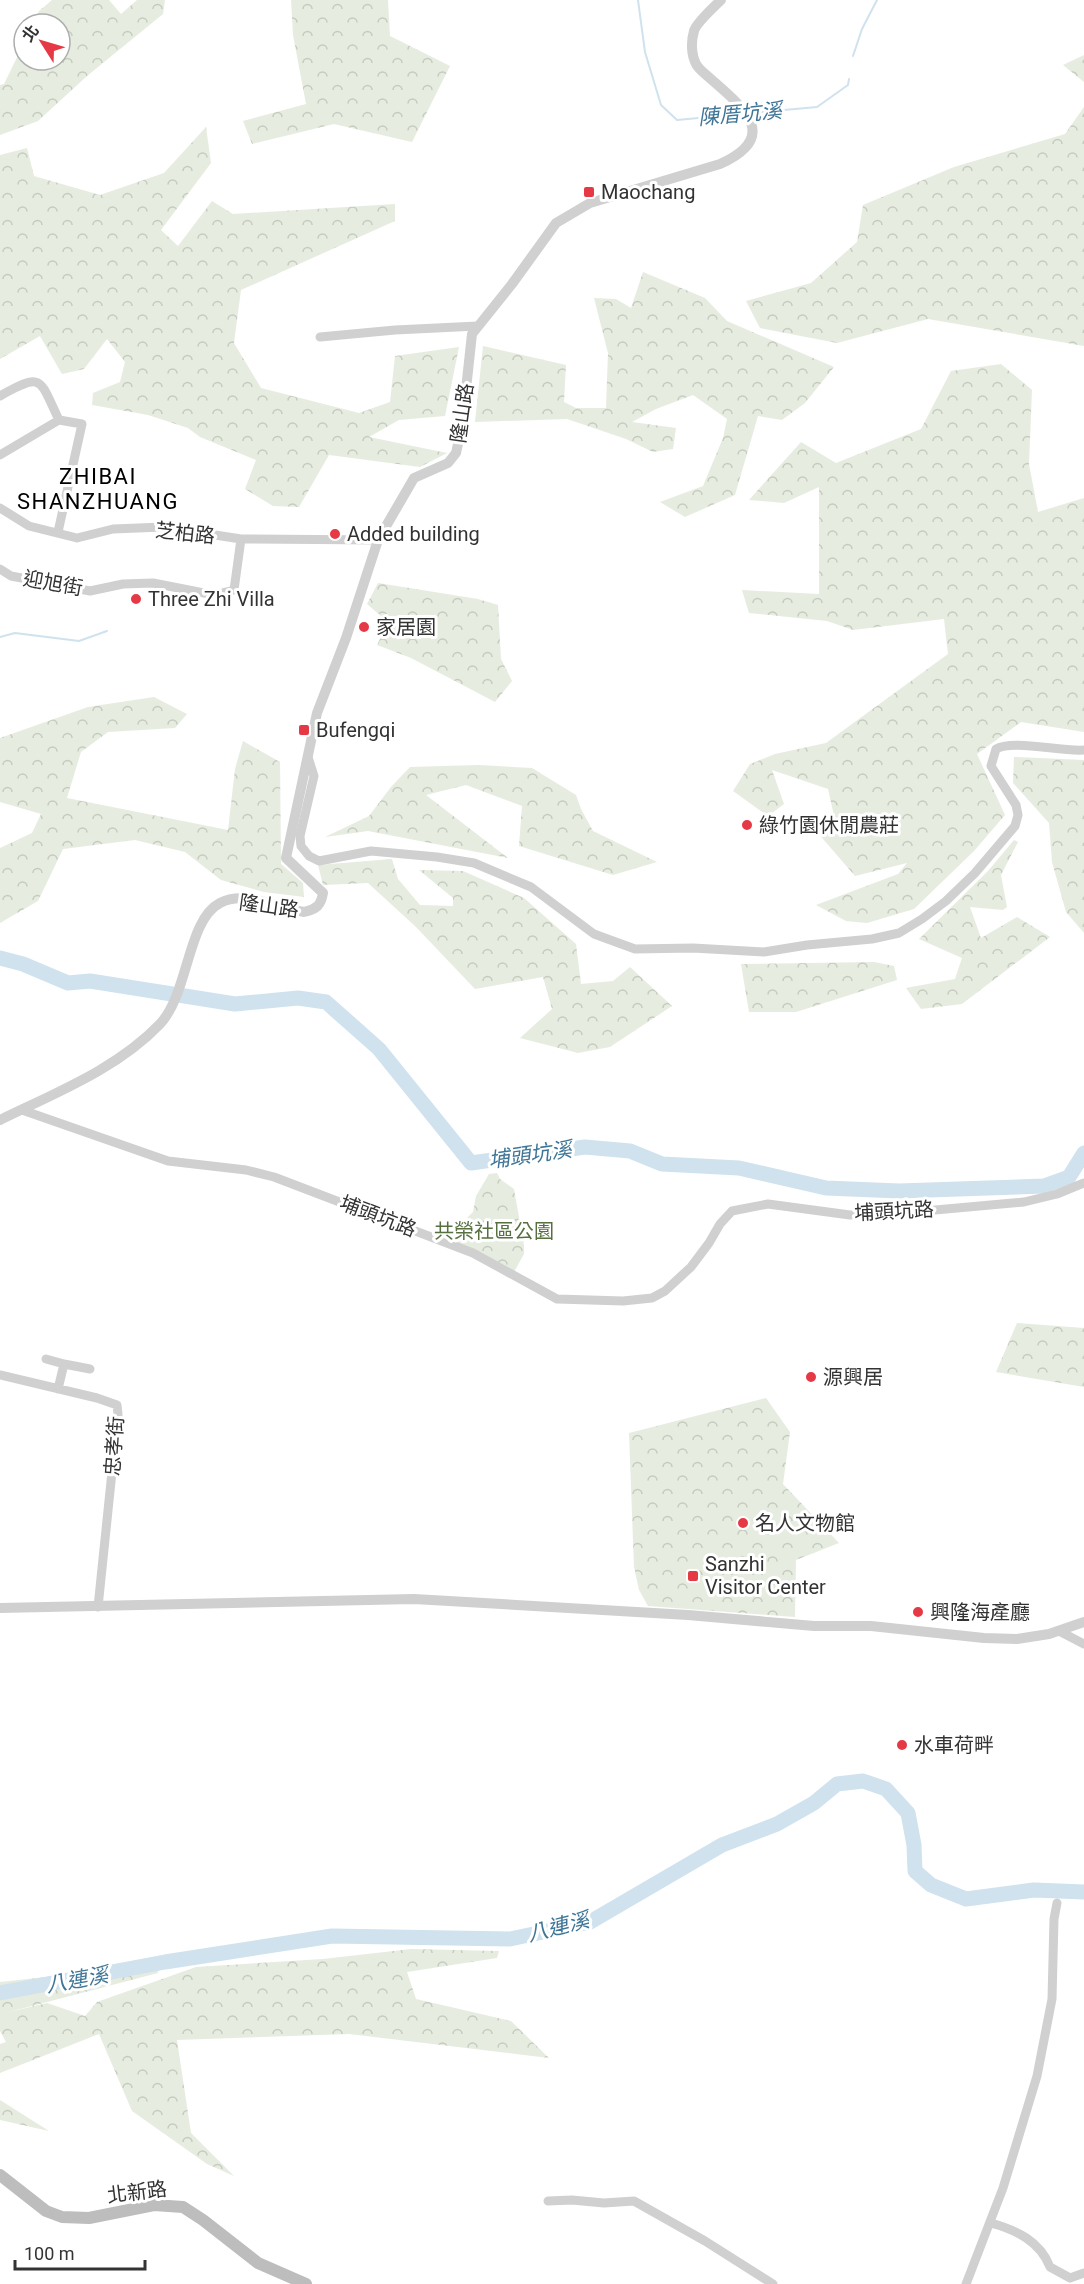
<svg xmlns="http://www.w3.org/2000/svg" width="1084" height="2284" viewBox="0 0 1084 2284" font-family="Roboto,'Noto Sans TC',sans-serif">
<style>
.forest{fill:url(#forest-crowns)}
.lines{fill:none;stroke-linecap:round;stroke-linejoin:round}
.stream{stroke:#cfe2ee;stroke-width:2}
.river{stroke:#cfe2ee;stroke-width:15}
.minor{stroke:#d0d0d0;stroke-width:9}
.tertiary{stroke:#d0d0d0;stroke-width:10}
.secondary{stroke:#bdbdbd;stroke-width:12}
.poi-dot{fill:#e63946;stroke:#fff;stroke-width:2}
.labels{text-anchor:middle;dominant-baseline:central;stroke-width:6;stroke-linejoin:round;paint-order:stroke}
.poi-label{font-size:20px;fill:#333;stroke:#fff;text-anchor:start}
.street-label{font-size:20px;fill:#333;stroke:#fff}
.park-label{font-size:20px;fill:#56703f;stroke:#fff}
.water-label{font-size:21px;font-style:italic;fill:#3f7597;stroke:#fff}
.quarter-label{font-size:22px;letter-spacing:1.5px;fill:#000;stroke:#fff}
</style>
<defs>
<pattern id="forest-crowns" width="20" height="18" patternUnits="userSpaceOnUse" patternTransform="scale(1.5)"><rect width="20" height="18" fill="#e6ecdf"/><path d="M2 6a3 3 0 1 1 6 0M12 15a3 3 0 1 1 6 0" fill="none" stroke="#c6cbc0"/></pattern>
</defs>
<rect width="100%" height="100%" fill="#fff"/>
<!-- forest -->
<path class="forest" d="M52,0H109L121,14L137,0H165L163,14L87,76L38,121L0,135V85L4,84L24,43V60H60V24H33L39,11Z
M291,0H388L390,36L450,66L412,142L334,124L252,144L243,121L306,104L293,35Z
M1084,55V82L1063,65Z
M1084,107V346L928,319L837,343L760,328L746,301L811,283L857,242L863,205L954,167L1065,134Z
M206,127L211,163L161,230L178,246L212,201L233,214L395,204V221L241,290L234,343L261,388L359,413L390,402L395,356L459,347L445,416L399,420L369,437L447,453L420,467L329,455L299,507L273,506L245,489L256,460L200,437L188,428L148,415L92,405L93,393L120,382L125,362L107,339L84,369L62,374L40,336L0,359V155L27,148L34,176L100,195L164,173Z
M643,272L705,298L727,321L834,367L805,403L782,420L758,416L735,495L685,517L660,502L703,486L723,438L727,419L693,395L656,409L632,422L676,428L673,449L653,452L626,439L567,419L475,422L483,346L566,365L564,402L576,408H606L608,353L594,298L616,299L631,308Z
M1001,364L1032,390L1029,464L1038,512L1084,498V732L1021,722L977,754L1005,815L974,851L914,909L867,923L846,921L816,905L898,874L907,863L855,876L817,832L834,816L828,789L772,770L784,804L768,816L733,791L750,764L775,754L826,743L948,654L944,619L853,630L827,621L749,613L742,590L819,594V487L784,503L749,500L801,442L836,463L921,429L951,371Z
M378,583L478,599L498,605L501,659L512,681L495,702L411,658L377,645L388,622L367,604Z
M154,697L187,714L175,728L108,732L81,752L67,798L228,830L235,769L243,741L280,762L281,864L303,883L304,897L264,892L221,880L185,852L135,840L63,849L38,901L0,923V848L32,833L41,814L0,802V738L88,707Z
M1014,757L1084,760V933L1066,912L1052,862L1049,823L1013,783Z
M479,765L532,768L576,795L581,809L593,831L657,862L613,875L519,846L522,806L466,785L426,795L508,858L368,831L325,837L369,816L391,787L410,767Z
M1014,840L1018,842L1001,875L1007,907L1003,910L970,907L981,938L1017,917L1050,937L962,1004L921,1009L906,988L955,979L962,958L919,939L988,871Z
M392,859L398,879L420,905L453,906V898L419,870L463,871L524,898L576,944L581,984L613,981L630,967L672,1006L610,1047L578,1053L520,1038L552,1009L543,977L475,989L416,927L368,883L323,885L318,865Z
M874,962L894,966L897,980L796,1012H749L741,964Z
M497,1173L500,1179L514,1189L524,1245V1254L514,1272L450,1241L448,1237L473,1212L476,1196L489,1174Z
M1017,1323L1084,1328V1387L996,1372Z
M766,1398L790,1432L783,1484L839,1543L796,1560L795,1617L648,1606L639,1590L634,1567L629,1433Z
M411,1949L499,1951L497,1958L407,1972L416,1999L511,2021L549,2058L349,2034L177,2040L191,2133L234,2176L207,2164L132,2111L99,2034L0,2073V2044L6,2042L0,2031V1982L46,1977L157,1957L158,1973L5,2013L47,2003L85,2016L97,2002L196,1967L323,1959Z
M0,2100L49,2131L0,2120Z"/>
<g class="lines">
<!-- stream -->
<path class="stream" d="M638,0L645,52L661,105L677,120L741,114
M853,56L862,29L877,0
M750,113L817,107L848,85L849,79
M0,637L15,633L79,641L107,631"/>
<!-- river -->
<path class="river" d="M0,958L23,964L68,983L90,981L235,1004L298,998L326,1002L379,1049L471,1163L585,1147L630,1151L662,1164L739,1168L826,1188L899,1191L1044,1186L1069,1177L1084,1153
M0,1993L165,1962L332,1936L510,1939L590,1922L722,1845L777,1824L814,1803L837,1784L863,1781L886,1789L908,1813L914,1845L915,1871L931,1885L966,1899L1034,1890L1084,1892"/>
<!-- minor -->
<path class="minor" d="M320,337L395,330L478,326
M0,396C44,371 39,379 59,420
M0,455L59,420
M0,508L29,526L77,538L113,529L163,527L241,539L378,540
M58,532L82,424L59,420
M0,569L11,576L90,591L123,584L153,583L214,595L234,590L241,539
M308,757L314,776L300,836L301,846L309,856L319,861L371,851L437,857L474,863L531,887L594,934L635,949L693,948L764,952L807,945L872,939L899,933L922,919L946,901L975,873L1015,826L1018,815L1016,805L991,766L996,749C1012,739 1061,752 1084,750
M22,1110L168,1161L246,1170L274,1177L473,1253L557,1299L623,1301L652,1298L665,1291L691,1267L709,1243L720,1224L732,1211L768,1204L850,1215L902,1213L1024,1202L1057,1194L1084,1183
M46,1359L64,1364L58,1389
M64,1364L90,1369
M0,1375L97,1398L117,1405L118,1414L98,1607
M1059,1631L1084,1644
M548,2201L572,2200L604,2203L634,2201L705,2241L773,2284
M991,2223C1016,2230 1040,2241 1050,2267L1070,2278L1084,2273
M966,2284L1003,2188L1037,2076L1052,1999L1054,1919L1057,1903"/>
<!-- tertiary -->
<path class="tertiary" d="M0,1120C55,1093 117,1069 160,1024C189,993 187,920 220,903C245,890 278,908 304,912C317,909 321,905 323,893L286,858L317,713L346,638L378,540L414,478L448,463L456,453L462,426L472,334L512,284L556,223L590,203L720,164C780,137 745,109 712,80C707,75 699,70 696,64C691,54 691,41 694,31C696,23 714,7 721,0
M0,1608L414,1599L688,1615L814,1626H871L984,1638L1017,1639L1049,1634L1084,1622"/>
<!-- secondary -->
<path class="secondary" d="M0,2175L46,2211L62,2217L89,2218L154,2205L183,2207L203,2220L258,2263L306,2284"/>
</g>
<!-- markers -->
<g class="poi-dot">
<rect x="583" y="186" width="12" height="12" rx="3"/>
<circle cx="335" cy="534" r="6"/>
<circle cx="136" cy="599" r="6"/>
<circle cx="364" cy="627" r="6"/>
<rect x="298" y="724" width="12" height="12" rx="3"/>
<circle cx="747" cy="825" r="6"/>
<circle cx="811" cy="1377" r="6"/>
<circle cx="743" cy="1523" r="6"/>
<rect x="687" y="1570" width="12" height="12" rx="3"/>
<circle cx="918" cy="1612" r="6"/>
<circle cx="902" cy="1745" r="6"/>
</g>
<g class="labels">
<!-- poi labels -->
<g class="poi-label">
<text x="601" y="192">Maochang</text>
<text x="347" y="534">Added building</text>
<text x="148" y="599">Three Zhi Villa</text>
<text x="376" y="627">家居園</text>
<text x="316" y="730">Bufengqi</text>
<text x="759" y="825">綠竹園休閒農莊</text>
<text x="823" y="1377">源興居</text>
<text x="755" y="1523">名人文物館</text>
<text x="705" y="1564">Sanzhi<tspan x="705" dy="23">Visitor Center</tspan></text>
<text x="930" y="1612">興隆海產廳</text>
<text x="914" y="1745">水車荷畔</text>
</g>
<!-- street labels -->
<g class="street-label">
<text transform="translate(462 413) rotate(-82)">隆山路</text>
<text transform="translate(185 533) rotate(6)">芝柏路</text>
<text transform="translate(53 583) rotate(10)">迎旭街</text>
<text transform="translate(269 906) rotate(8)">隆山路</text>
<text transform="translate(894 1211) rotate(-3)">埔頭坑路</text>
<text transform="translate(378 1216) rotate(21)">埔頭坑路</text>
<text transform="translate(114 1446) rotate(-86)">忠孝街</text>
<text transform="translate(137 2192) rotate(-7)">北新路</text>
</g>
<!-- park labels -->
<g class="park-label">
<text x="494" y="1231">共榮社區公園</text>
</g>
<!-- water labels -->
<g class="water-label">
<text transform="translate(740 114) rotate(-5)">陳厝坑溪</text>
<text transform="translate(530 1155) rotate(-8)">埔頭坑溪</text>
<text transform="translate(558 1927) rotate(-14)">八連溪</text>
<text transform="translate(77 1980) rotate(-10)">八連溪</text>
</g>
<!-- quarter labels -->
<g class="quarter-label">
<text x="98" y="476">ZHIBAI<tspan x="98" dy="25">SHANZHUANG</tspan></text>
</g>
</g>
<!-- north arrow -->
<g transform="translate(42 42) rotate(307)"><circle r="28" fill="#ffffff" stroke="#adadad" stroke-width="1.5"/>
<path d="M0-4.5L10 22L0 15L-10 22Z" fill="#e63946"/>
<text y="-9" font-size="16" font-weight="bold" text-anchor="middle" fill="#333333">北</text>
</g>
<!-- scale -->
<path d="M15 2260v9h130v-9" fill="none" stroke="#333333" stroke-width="3"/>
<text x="24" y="2260" font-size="18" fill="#333333" stroke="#ffffff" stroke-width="4.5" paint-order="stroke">100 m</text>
</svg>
